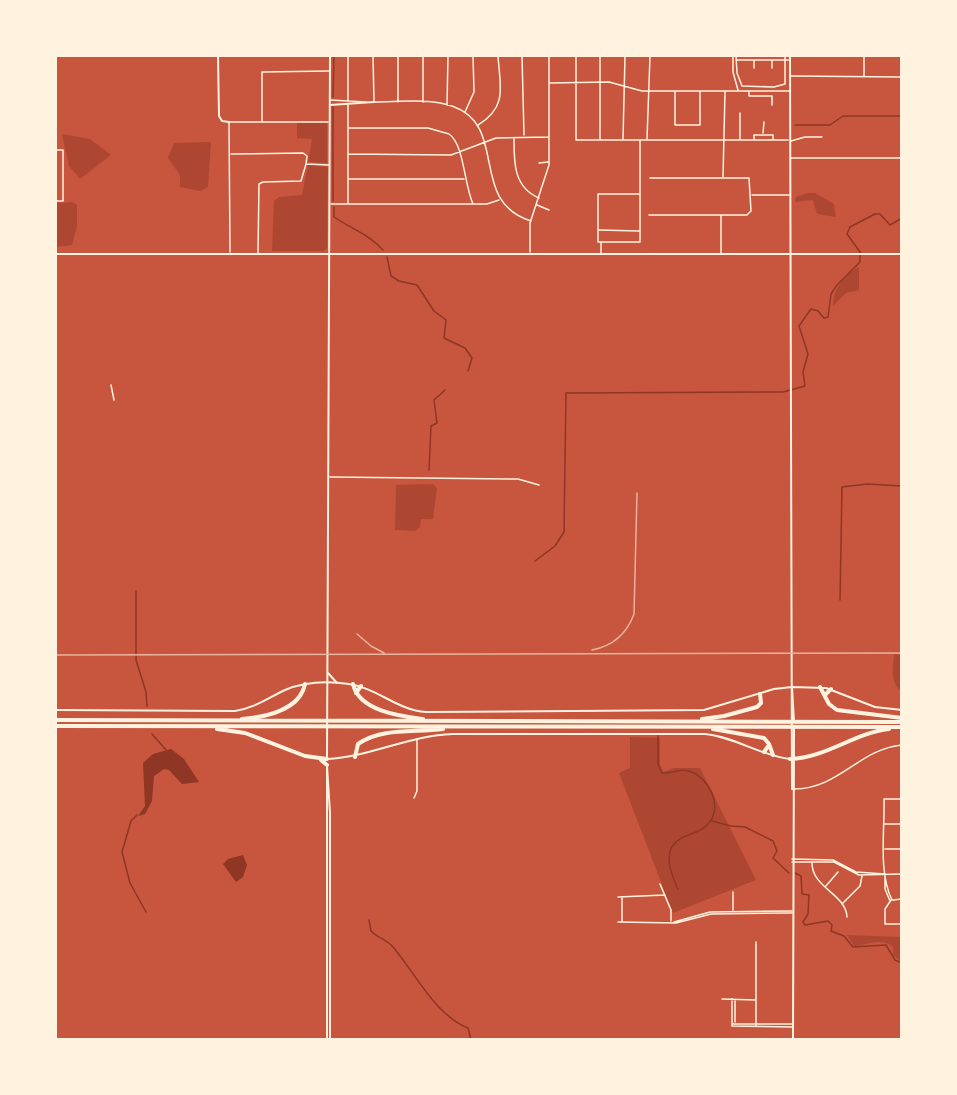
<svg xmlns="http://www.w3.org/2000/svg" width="957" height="1095" viewBox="0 0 957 1095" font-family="Georgia,serif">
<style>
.green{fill:#ae4732}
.water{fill:#8f3625}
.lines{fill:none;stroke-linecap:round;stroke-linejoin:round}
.stream{stroke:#8f3625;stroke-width:1.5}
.minor{stroke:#fff3e0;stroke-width:1.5}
.tertiary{stroke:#fff3e0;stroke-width:2}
.secondary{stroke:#fff3e0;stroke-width:2}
.motorway{stroke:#fff3e0;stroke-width:4}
.rail{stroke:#e9b49f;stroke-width:1.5}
</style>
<rect width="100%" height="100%" fill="#c8553d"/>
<!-- green -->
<path class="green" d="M297,123H327V163L308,162L312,139L297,138Z
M62,134L90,139L111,155L80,179L69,166Z
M211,142L208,187L200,191L180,187V175L168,158L174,143Z
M308,165L328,167L327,248L324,251H272L274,201L279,197L302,195Z
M808,193H815L834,204L836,217L817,214L813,200L795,202L796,197Z
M72,202L77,205V226L72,245L56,247V203Z
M859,267V290L846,293L833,306C832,291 845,273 859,267Z
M433,484L437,488L433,519H421L420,527L415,531L395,530L396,485Z
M894,654L901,655V691C890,682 893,668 894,654Z
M630,737L660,738V764L663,772L674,768H700L756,880L673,913L619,773L630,768Z
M847,935L901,937V961L893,955V947C881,937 868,945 854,946Z"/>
<!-- water -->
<path class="water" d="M171,749L184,759L199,782L182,784L169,770L164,769L154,776L152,801L145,814L138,816L145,806L143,763L153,754Z
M243,855L247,865L243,877L236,882L223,864L228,859Z"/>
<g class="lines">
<!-- stream -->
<path class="stream" d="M333,97L334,56
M333,107V201
M795,125H830L843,116H902
M334,207V217C350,228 370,235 383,250
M387,257L391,276L399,281L417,285L434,311L446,320L444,338L465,348L472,358L468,371
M429,470L431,426L437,423L434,400L445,390
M535,561L555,546L564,532L566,393L783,392L805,386L803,372L808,354L799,326L811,309L818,311L824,318L828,317L831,294L837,285L860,262V252L847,234L850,227L875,214H880L890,225L902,218
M136,591V660L146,692L147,706
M840,600L842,487L867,484L902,486
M152,734L166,750
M658,736V764L662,773C671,774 679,768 689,771C709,777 724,807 708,824C701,833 689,833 680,839C661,850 671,874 678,889
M137,815L131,821L122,852L130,883L146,912
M712,821L731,826L745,827L773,841L777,851L773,858L789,873
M795,873L801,876L802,894L809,895L808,914L803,922L805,925L828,921L832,925L831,931L844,936L853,947L886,945L895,960L902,963
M369,920L371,931C378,938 387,940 393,947C416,974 435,1015 468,1028L471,1040"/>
<!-- minor -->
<path class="minor" d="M373,56L374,102
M522,56L524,135
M576,56V140H788
M733,56V72L738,90
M736,56L737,73L742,86L774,87L785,84V56
M864,56V76
M737,60H789
M754,61V68
M772,61V68
M791,76L902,77
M550,83L609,82L642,91H790
M675,92V125H700V92
M749,92V96H772V105
M330,100L366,102
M348,100V56
M374,102C399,102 428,98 452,106C510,126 467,201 531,221
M398,102V56
M423,102V56
M348,104V204
M447,105L448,56
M465,112L474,92L473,56
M262,122V72L329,71
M478,125C508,107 500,86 498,56
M348,128H428L449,134C464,144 464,184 473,204
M763,133L764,122
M514,138C514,161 513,187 539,198
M600,139V56
M623,139L625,56
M647,139L650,56
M740,139V113
M754,139V135H773V140
M791,141L805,137H822
M56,150H63V201H56
M231,154L303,153L307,156L306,164L329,165
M348,154L451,155L496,138L549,137
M791,158H902
M539,163L548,162
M723,177L725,92
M349,179H464
M640,194H598V242H640V141
M752,195H789
M331,204H487L499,200
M537,205L549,210
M649,215H747L751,211L749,178H650
M721,216V253
M599,230L639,231
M230,252L229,122H328
M530,252V223L549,165V56
M258,253L259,184L263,182L301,181L306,164
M601,253V243
M111,385L114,400
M330,477L518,479L539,485
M794,789C839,789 859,749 902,745
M414,798L417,791V739
M885,824H902
M885,849H902
M792,859L833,860L856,872L885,874
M792,862H834L859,875L902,874
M812,863C812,888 846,894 847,917
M885,875V889L890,901
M660,884L671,910V921
M825,887L838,872
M733,892V910
M618,897L665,895
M891,900L885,909V924H902
M892,900C878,872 885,830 884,799H902
M893,900L902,899
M843,903L860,886L862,876
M618,922L676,923L711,914L792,913
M622,922V897
M674,922L710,912L792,911
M756,942V1025
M722,999L756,1000
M732,999V1026L793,1027
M735,1022V1000
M732,1024H792"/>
<!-- tertiary -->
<path class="tertiary" d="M218,56L219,116L222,121L229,122
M330,105L374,102
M56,710L235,711C255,708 268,698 285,690C304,682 328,681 349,684C377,688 397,710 426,712L704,710L774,689L792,687L826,688L875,707L902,710
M327,759C370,757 410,735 453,734H705C735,737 761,756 790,759"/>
<!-- secondary -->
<path class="secondary" d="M790,56L792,789
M56,254H902
M328,673L337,683
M792,687L794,722
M327,758L330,56
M327,765V1040
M327,766L330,813V1040
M793,1040L794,728"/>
<!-- motorway -->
<path class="motorway" d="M353,684C359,711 400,716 423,719
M820,687L829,704L837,710L902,718
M356,693L361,686
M825,695L831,689
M242,719C265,717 300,710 305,684
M702,719L724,716L757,707L761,703L760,694
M56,720L902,722
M56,726L902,727
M217,729L245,733L305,756L327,759
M713,729L764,738L769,744L773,755
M764,752L769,745
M355,757L358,744C382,727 416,733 443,729
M790,759C826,758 854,733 889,729
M321,760L327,765"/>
<!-- rail -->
<path class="rail" d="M357,634L371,646L384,653
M592,650C613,646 627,633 634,614L637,493
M56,655L902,653"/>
</g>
<!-- border -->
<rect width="957" height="1095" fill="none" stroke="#fff3e0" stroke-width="114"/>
</svg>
